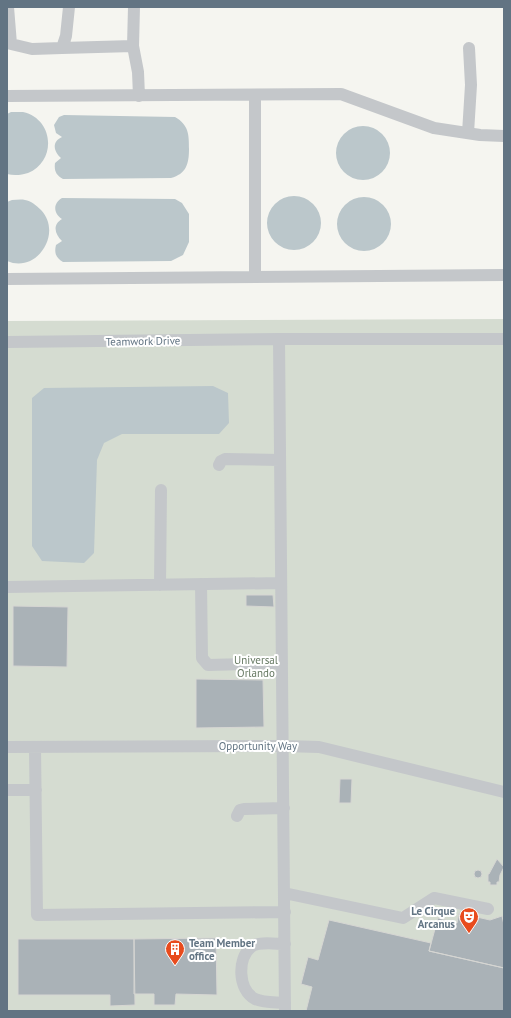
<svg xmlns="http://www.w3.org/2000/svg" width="511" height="1018" viewBox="0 0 511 1018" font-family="'PT Sans',sans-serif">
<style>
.green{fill:#d5dcd1}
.water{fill:#bbc7cb}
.building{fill:#aab2b7;stroke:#d6d6d3}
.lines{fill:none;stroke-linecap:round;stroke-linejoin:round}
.minor{stroke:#c4c7ca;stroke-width:12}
.labels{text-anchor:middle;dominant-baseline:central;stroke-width:4;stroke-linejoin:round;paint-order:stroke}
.street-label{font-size:11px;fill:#627483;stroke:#fff}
.park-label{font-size:11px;fill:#667962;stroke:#fff}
.poi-label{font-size:11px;font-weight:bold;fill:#627483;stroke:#fff;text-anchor:end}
</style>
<rect width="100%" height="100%" fill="#f5f5f0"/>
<!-- green -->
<path class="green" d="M504,319V1011H7V321Z"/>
<!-- water -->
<path class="water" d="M11,112C15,112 20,112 23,112C54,119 57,161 28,173C22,175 14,176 7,174V114Z
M64,115L175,117C189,125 189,135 189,149C189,164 186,174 171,178L63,179C56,175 54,171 55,163L61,158C54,152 51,142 62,137L56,133L54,125L59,117Z
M336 153a27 27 0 1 1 54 0a27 27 0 1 1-54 0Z
M267 223a27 27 0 1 1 54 0a27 27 0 1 1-54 0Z
M337 224a27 27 0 1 1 54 0a27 27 0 1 1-54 0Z
M62,198L175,199L182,203L189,214V242L183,255L171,261L63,262C56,258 54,253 56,245L62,241C55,234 52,225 62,219C54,214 52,204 62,198Z
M12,200C16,200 21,199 25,200C31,201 36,205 41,210C63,233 37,274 7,261V202Z
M213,386L228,393L229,423L219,434H122L104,443L97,460L94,553L84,563L42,561L32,546V398L44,388Z"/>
<!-- building -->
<path class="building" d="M246,595H273L274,607L246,606Z
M13,606L68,607L67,667L13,666Z
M196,679L263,680L264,727L196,728Z
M340,779H352L351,803H339Z
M497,859L504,867L500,875L499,882H497V885H490V882H488V874H489Z
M474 874a4 4 0 1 1 8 0a4 4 0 1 1-8 0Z
M459,913L490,920L502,916L504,925V968L429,951L438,918L457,923Z
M329,920L431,943L429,951L504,968V1011H306L312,987L301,984L308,957L318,960Z
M216,938L217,995L176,994L175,1005H154V994H134V939Z
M18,939H134L135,1005L110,1006V995H18Z"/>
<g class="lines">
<!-- minor -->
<path class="minor" d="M8,7L11,44L32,49L62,48L66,36L69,7
M133,46L138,72L139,96
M62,48L133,46L134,7
M7,96L341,94L434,128L480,135L504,136
M468,133L471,85L469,48
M255,277V95
M7,279L504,275
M279,339L285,1011
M7,342L279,339H504
M219,465L221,461L225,459L280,460
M201,584L202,658L208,665L282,663
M160,585L161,490
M7,587L281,583
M7,747L283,746L319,747L504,792
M35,747L37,915L285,912
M7,790H36
M237,816L240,810L244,809L284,808
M284,893L403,918L434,898L488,909
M285,944C275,944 259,941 251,947C237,959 238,990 255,999C264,1003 275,1002 285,1003"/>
</g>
<!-- icons -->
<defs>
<symbol id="theatre-pin" viewBox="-11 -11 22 30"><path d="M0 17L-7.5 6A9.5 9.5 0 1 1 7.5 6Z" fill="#e84b1d" stroke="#fff"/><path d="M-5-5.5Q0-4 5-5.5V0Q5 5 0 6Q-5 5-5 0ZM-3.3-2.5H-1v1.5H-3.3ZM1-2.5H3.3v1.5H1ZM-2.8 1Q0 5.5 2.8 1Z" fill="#fff"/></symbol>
<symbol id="building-pin" viewBox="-11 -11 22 30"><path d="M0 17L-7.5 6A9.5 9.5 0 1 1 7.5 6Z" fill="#e84b1d" stroke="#fff"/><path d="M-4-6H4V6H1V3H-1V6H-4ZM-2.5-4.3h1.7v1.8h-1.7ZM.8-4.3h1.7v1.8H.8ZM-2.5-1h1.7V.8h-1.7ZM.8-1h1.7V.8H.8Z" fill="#fff"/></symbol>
</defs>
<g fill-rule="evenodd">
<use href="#theatre-pin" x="458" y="906" width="22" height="30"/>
<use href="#building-pin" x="164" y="938" width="22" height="30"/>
</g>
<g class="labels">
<!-- street labels -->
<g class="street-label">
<text transform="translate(143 341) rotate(-1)">Teamwork Drive</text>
<text x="258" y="746">Opportunity Way</text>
</g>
<!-- park labels -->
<g class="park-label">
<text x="256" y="660">Universal<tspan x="256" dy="13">Orlando</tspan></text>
</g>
<!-- poi labels -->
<g class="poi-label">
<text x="455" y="911">Le Cirque<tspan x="455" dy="13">Arcanus</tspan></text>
<text x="189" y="943" text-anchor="start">Team Member<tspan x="189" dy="13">office</tspan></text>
</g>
</g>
<!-- border -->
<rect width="511" height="1018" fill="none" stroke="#627483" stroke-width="16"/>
</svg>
